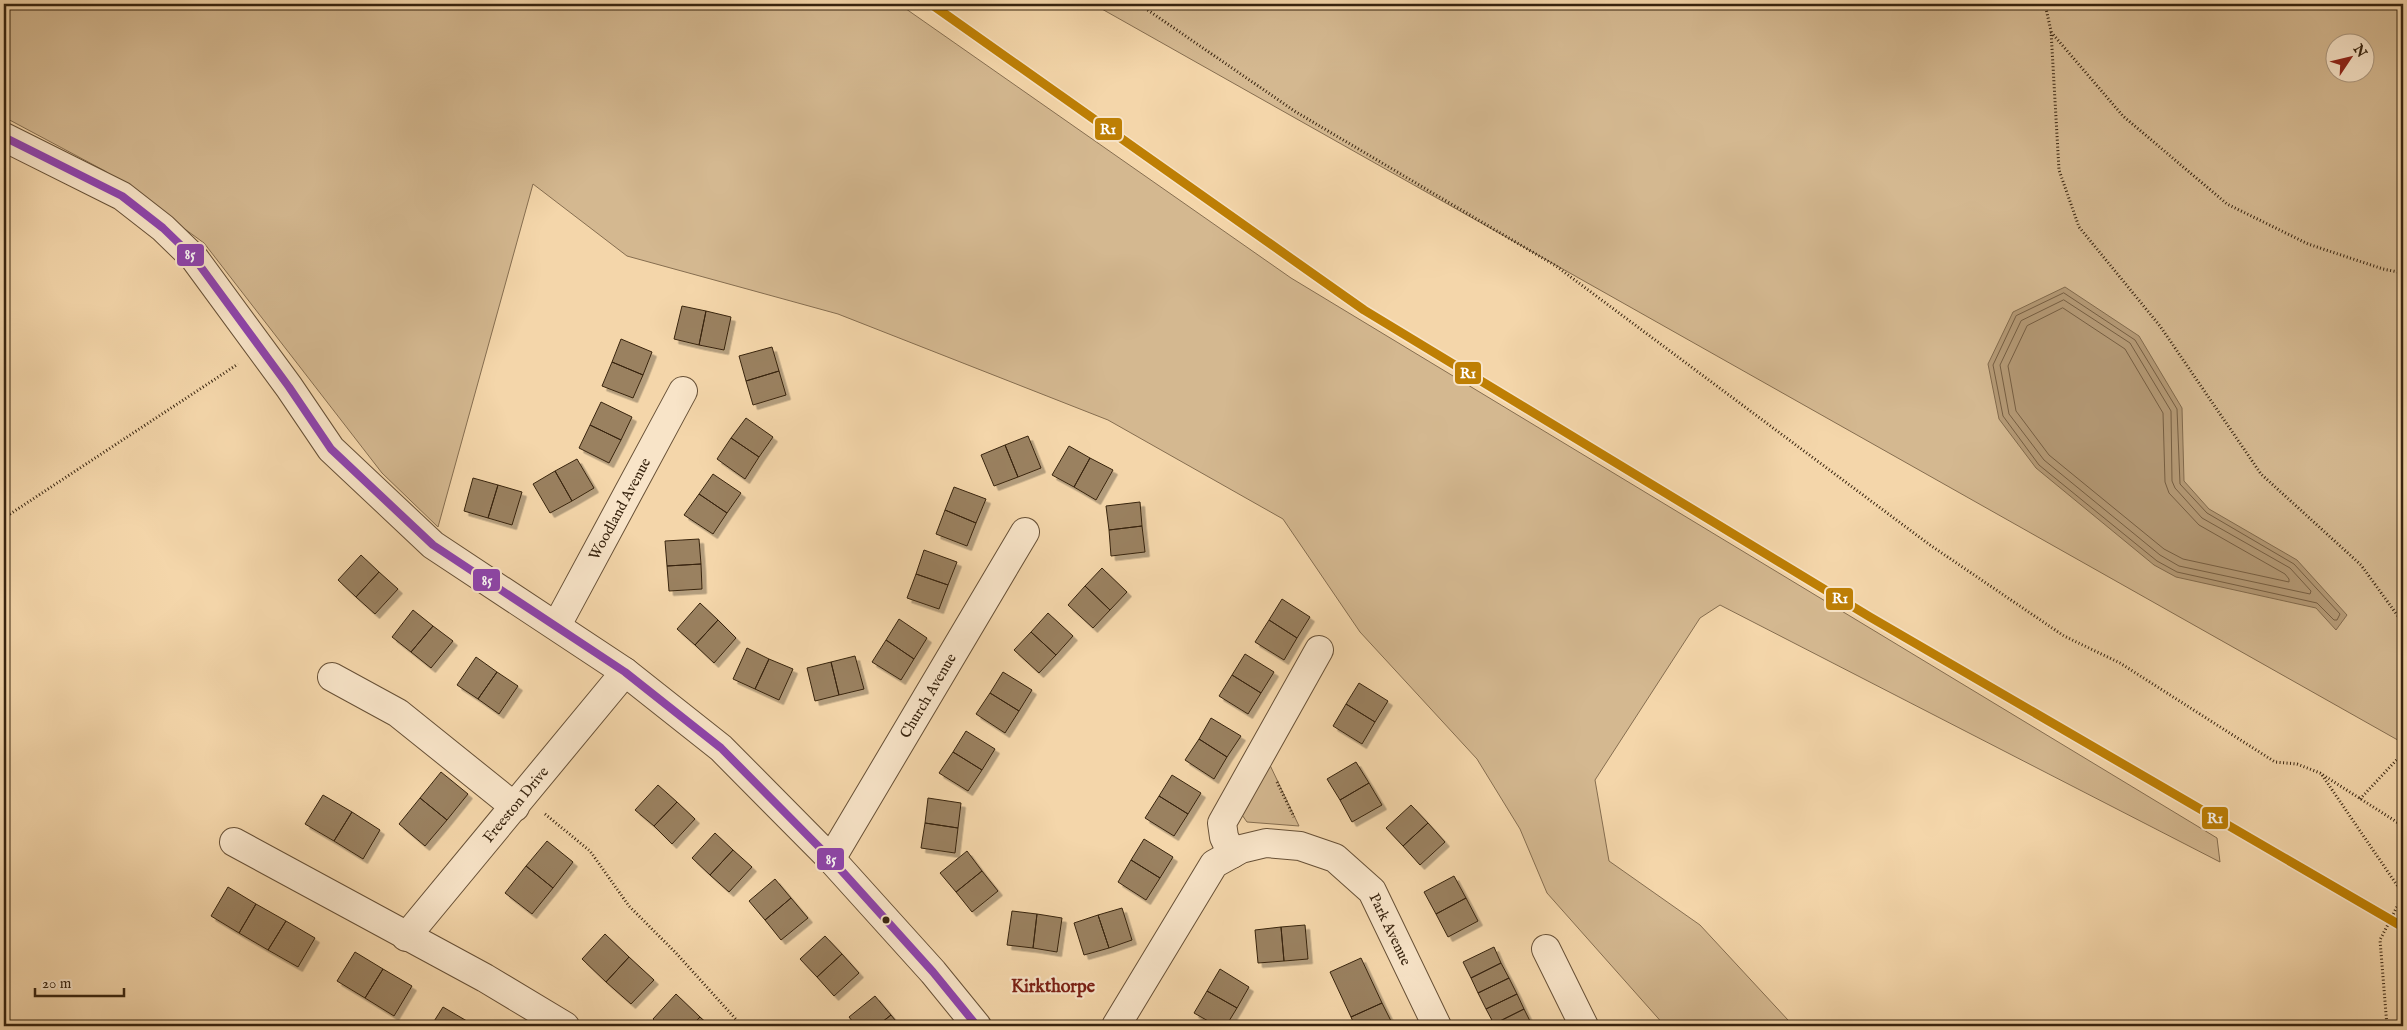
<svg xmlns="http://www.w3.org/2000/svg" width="2407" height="1030" viewBox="0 0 2407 1030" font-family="'IM FELL English',serif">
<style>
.green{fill:#d4b890;stroke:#866e50;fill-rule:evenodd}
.water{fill:#b49975;stroke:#826a4c}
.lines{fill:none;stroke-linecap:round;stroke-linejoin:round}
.shore{stroke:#765e42;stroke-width:1}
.building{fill:#9a8160;stroke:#38240f;filter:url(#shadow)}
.minor-casing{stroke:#675036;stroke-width:30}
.path{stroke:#38240f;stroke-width:3;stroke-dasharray:1 2.5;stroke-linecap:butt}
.minor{stroke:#f8e4c8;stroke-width:28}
.bus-1-casing{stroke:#f8e4c8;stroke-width:11}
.bus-1{stroke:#8e44ad;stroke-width:8}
.rail-1-casing{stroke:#f8e4c8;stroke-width:12}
.rail-1{stroke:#be7f04;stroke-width:9}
.bus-dot{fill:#38240f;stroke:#f8e4c8;stroke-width:2}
.labels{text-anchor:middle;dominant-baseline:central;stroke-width:4.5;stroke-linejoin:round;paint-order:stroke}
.street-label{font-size:15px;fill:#38240f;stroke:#f8e4c8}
.quarter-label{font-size:18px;font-weight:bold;fill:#7a1f14;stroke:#f8e4c8}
.line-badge{stroke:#f8e4c8;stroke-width:2}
.badge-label{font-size:14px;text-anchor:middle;font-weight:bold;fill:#fff}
</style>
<defs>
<filter id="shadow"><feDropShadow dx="4.5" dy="4.5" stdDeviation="0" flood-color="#0004"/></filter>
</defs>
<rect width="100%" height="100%" fill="#f4d6aa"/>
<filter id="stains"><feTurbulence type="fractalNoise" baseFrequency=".004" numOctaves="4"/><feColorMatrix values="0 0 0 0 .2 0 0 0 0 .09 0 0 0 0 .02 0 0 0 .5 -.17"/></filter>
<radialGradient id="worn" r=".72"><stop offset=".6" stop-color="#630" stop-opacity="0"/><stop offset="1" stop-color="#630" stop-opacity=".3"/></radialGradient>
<!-- green -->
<path class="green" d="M4,4H899L1291,278L2217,838L2220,862L1720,605L1700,618L1595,780L1609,861L1700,925L1788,1020V1026H1665L1547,893L1520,829L1477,759L1360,632L1283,519L1108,420L838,314L627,256L533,184L438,527L382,473L204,243L105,171L4,117Z
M1093,4H2403V743ZM2334,42H2364V72H2334Z
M1268,761L1299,826L1247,822L1242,815Z"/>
<!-- water -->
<path class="water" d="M2065,287L2139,336L2182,408L2184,481L2209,509L2297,560L2347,615L2336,630L2316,608L2176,577L2154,565L2036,468L1999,419L1988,364L2013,312Z"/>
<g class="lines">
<!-- shore -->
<path class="shore" d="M2064,293L2135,340L2177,409L2180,484L2207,513L2294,564L2340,614L2337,620H2334L2317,603L2177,572L2157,561L2039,465L2003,416L1993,365L2016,316Z
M2064,300L2130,343L2171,411L2172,481L2175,488L2202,518L2290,568L2311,591L2310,594L2179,566L2160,555L2044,460L2009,414L2000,365L2021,321Z
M2063,308L2125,349L2163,413L2165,482L2169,493L2199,525L2285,574L2289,579V582L2183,559L2164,549L2049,455L2016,411L2008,366L2027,326Z"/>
</g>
<!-- building -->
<path class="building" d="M682,306L706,311L699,345L674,339Z
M706,311L731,317L724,350L699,345Z
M621,339L652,352L643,375L612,362Z
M772,347L779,371L746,381L739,356Z
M612,362L643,375L633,398L602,386Z
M779,371L786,395L753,405L746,381Z
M601,402L632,417L621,440L590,425Z
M746,418L773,437L759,457L731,438Z
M590,425L621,440L609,463L579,448Z
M1028,436L1041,468L1018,477L1005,445Z
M731,438L759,457L745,479L717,459Z
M1005,445L1018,477L994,486L981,455Z
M1069,446L1090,458L1074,487L1052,475Z
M1090,458L1113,470L1096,500L1074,487Z
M577,459L594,488L572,501L555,471Z
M555,471L572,501L550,513L533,484Z
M713,474L741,493L727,513L699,494Z
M473,478L498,485L488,518L464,511Z
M498,485L522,492L512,525L488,518Z
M954,487L986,499L976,523L945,510Z
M699,494L727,513L713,534L684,515Z
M1140,502L1142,526L1109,530L1106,506Z
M945,510L976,523L967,546L936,534Z
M1142,526L1145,552L1111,556L1109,530Z
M699,539L701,564L667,566L665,541Z
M924,550L957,562L948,585L916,574Z
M361,555L379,572L356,597L338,580Z
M701,564L702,589L669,591L667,566Z
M1102,568L1127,592L1110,610L1085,586Z
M379,572L398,589L375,614L356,597Z
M916,574L948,585L939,609L907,598Z
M1085,586L1110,610L1093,628L1068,605Z
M1282,599L1310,617L1297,638L1269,620Z
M700,603L718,620L695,645L677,629Z
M413,610L433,626L411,652L392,637Z
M1048,613L1073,636L1056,655L1031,632Z
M899,619L927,638L914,659L886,640Z
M718,620L736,638L714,663L695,645Z
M1269,620L1297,638L1284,660L1255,642Z
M433,626L453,641L431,668L411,652Z
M1031,632L1056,655L1039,673L1014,650Z
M886,640L914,659L901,680L872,662Z
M747,648L769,659L755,689L733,679Z
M1245,654L1274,672L1261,693L1232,675Z
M855,656L864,689L839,695L831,662Z
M476,657L497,672L478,699L457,685Z
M769,659L793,669L779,700L755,689Z
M831,662L839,695L815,701L807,668Z
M497,672L518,686L499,714L478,699Z
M1003,672L1032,690L1019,711L990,693Z
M1232,675L1261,693L1248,714L1219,696Z
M1359,683L1388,701L1375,722L1346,704Z
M990,693L1019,711L1005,733L976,714Z
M1346,704L1375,722L1362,744L1333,726Z
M1211,718L1241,736L1227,757L1199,739Z
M966,731L995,749L982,770L953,752Z
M1199,739L1227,757L1214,779L1185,760Z
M953,752L982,770L968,791L939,773Z
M1356,762L1369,783L1340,800L1327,779Z
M441,772L468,794L447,820L420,798Z
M1172,775L1201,793L1188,814L1159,796Z
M1369,783L1382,805L1352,822L1340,800Z
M658,785L677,802L654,826L635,810Z
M323,795L352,812L334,841L305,824Z
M1159,796L1188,814L1174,836L1145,818Z
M420,798L447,820L425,846L399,824Z
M928,798L961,803L958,828L925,823Z
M677,802L695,819L672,844L654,826Z
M1411,805L1428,823L1403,846L1386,828Z
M352,812L380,830L363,859L334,841Z
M925,823L958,828L955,853L921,848Z
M1428,823L1445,842L1420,865L1403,846Z
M715,833L733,850L710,875L692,858Z
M1144,839L1173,857L1160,878L1131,860Z
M547,841L573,862L553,888L526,866Z
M733,850L752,867L729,892L710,875Z
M967,851L982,871L956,892L940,873Z
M1131,860L1160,878L1146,900L1118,882Z
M526,866L553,888L532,914L505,893Z
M982,871L998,891L972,912L956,892Z
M1454,876L1466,898L1436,914L1424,892Z
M775,879L791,898L765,920L749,901Z
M228,887L256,904L239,933L211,916Z
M791,898L808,918L781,940L765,920Z
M1466,898L1478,921L1448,937L1436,914Z
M256,904L286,921L268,950L239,933Z
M1122,908L1132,940L1109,948L1098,915Z
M1012,911L1037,914L1033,948L1007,945Z
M1037,914L1062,918L1057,952L1033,948Z
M1098,915L1109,948L1084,955L1074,923Z
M286,921L315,938L298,967L268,950Z
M1305,925L1308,959L1284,961L1281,927Z
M1281,927L1284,961L1258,963L1255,930Z
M605,934L629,957L606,982L582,959Z
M825,936L842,954L817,977L800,959Z
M1494,947L1501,963L1471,978L1463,962Z
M355,952L383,969L365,998L337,981Z
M842,954L859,973L834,996L817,977Z
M629,957L654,980L631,1004L606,982Z
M1361,958L1382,1003L1351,1017L1330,972Z
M1501,963L1509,978L1478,993L1471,978Z
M383,969L412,986L394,1016L365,998Z
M1220,969L1249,987L1237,1008L1207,991Z
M1509,978L1517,994L1486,1009L1478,993Z
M1207,991L1237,1008L1226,1026H1217L1194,1013Z
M676,994L700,1017L691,1026H660L653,1019Z
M1517,994L1524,1009L1494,1024L1486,1009Z
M875,996L891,1015L877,1026H856L849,1017Z
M1382,1003L1393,1025L1355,1026L1351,1017Z
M443,1007L472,1024L470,1026H431Z
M1524,1009L1531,1023L1525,1026H1495L1494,1024Z
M891,1015L900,1026H877Z
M700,1017L710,1026H691Z"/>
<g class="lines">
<defs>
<g id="minor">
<path d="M4,137L122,196L163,228L195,259L289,387L331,449L433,545L625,672L721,748L831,859L933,972L977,1026"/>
<path id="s1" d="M557,625L683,391"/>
<path d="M332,677L398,713L515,807"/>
<path d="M234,842L485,978L565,1026"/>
<path d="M1232,854L1224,837L1222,823L1319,650"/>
<path id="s2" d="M831,859L1025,532"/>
<path id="s3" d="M406,937L625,672"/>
<path d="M1546,949L1584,1026"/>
<path id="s4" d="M1116,1026L1214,864L1241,849L1266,843L1300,846L1335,858L1372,891L1437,1026"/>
</g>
</defs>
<!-- minor casing -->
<use href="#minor" class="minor-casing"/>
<!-- path -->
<path class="path" d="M1139,4L1296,112L1556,266L1930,545L2064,636L2120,663L2275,762L2297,764L2320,773L2403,826
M2045,4L2051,31L2059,170L2079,227L2160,326L2261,474L2361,565L2403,623
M2051,32L2123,116L2227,204L2308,244L2383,269L2403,273
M4,518L238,364
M2322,775L2403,894
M1277,782L1294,817
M2360,799L2403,753
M545,814L590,851L629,906L676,953L742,1026
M2387,1026L2380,940L2403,895"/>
<!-- minor -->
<use href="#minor" class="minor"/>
<defs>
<path id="bus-1" d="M4,137L122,196L163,228L195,259L289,387L331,449L433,545L625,672L721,748L831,859L933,972L977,1026"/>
</defs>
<!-- bus-1 casing -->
<use href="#bus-1" class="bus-1-casing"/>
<!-- bus-1 -->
<use href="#bus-1" class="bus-1"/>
<defs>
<path id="rail-1" d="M931,4L1364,310L1870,617L2403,927"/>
</defs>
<!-- rail-1 casing -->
<use href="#rail-1" class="rail-1-casing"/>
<!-- rail-1 -->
<use href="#rail-1" class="rail-1"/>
</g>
<!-- markers -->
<circle class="bus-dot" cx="886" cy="920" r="4.5"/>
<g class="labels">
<!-- street labels -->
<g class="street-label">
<text stroke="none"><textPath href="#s1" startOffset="132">Woodland Avenue</textPath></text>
<text stroke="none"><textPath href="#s2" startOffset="190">Church Avenue</textPath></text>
<text stroke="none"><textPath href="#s3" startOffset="172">Freeston Drive</textPath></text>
<text stroke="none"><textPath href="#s4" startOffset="409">Park Avenue</textPath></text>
</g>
<!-- quarter labels -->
<g class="quarter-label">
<text x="1053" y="987">Kirkthorpe</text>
</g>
</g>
<g class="line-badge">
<rect x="1094" y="117" width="29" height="24" rx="5" fill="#be7f04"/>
<rect x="176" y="243" width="29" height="24" rx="5" fill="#8e44ad"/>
<rect x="1454" y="361" width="28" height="24" rx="5" fill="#be7f04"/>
<rect x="472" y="568" width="29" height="24" rx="5" fill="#8e44ad"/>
<rect x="1825" y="587" width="29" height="24" rx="5" fill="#be7f04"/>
<rect x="2201" y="806" width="28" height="24" rx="5" fill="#be7f04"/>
<rect x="816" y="847" width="29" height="24" rx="5" fill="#8e44ad"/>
</g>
<g class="badge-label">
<text x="1108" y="134">R1</text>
<text x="190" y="259">85</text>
<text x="1468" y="378">R1</text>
<text x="487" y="585">85</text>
<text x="1840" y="603">R1</text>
<text x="2215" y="823">R1</text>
<text x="831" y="864">85</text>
</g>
<!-- margin -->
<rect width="2407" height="1030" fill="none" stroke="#f4d6aa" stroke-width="20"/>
<rect x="5" y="5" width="2397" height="1020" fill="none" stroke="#38240f" stroke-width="2.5"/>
<rect x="10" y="10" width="2387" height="1010" fill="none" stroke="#38240f"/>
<!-- north arrow -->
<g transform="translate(2350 58) rotate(55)"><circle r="24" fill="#f8e4c8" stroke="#ab977e"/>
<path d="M0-4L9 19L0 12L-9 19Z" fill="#8f2418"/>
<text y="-8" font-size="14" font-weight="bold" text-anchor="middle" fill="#38240f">N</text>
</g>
<!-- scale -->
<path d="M35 988v8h89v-8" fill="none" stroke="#38240f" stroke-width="2.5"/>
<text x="42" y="988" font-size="15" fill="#38240f" stroke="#f8e4c8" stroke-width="4" paint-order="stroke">20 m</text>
<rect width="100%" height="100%" filter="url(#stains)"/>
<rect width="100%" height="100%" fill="url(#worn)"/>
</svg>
